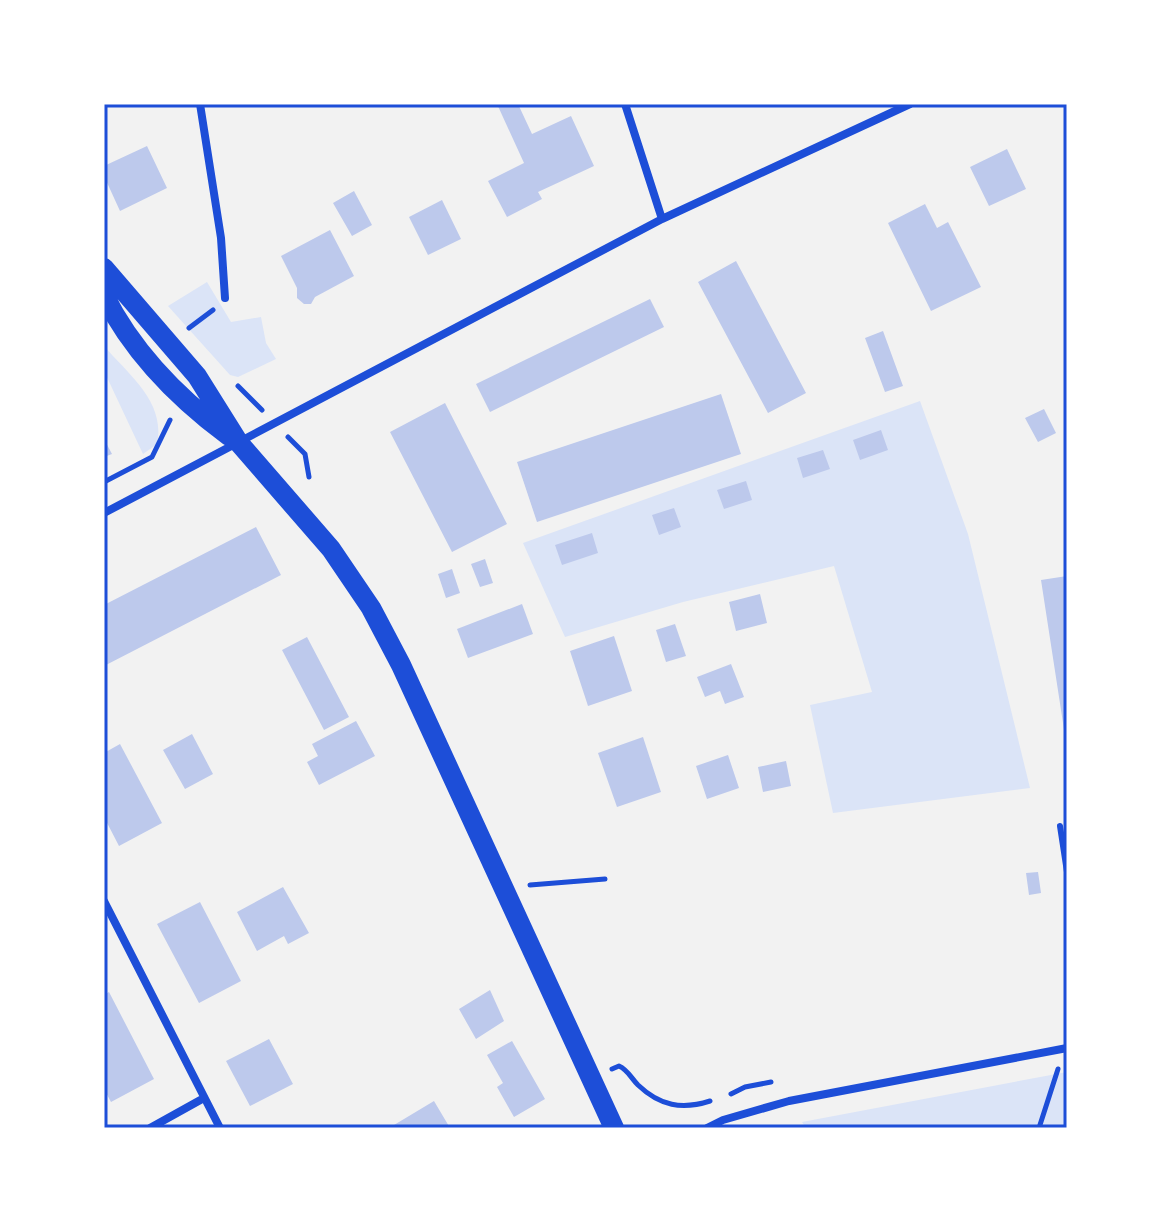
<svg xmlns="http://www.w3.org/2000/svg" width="1171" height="1232" viewBox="0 0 1171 1232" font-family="Barlow,sans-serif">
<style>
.green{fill:#dbe4f7}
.building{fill:#bdc9ec}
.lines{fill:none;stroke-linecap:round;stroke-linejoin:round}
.path{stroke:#1d4ed8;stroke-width:5}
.service{stroke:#1d4ed8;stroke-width:6}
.minor{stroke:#1d4ed8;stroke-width:8}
.primary{stroke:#1d4ed8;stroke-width:20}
.neatline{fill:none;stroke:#1d4ed8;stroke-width:3}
</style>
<rect width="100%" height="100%" fill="#f2f2f2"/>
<!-- green -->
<path class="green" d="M207,282L231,322L261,317L266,343L276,359L238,377L230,375L168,306Z
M104,346C129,375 166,402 157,444L143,454L104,371Z
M920,401L968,534L1030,788L833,813L810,705L872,692L834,566L683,602L565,637L523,543Z
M1067,1072V1128H806L802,1122Z"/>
<!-- building -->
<path class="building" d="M497,104H518L532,134L571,116L594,166L538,192L542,199L507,217L488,181L524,163Z
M147,146L167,188L120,211L104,176V166Z
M1007,149L1026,189L989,206L970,167Z
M354,191L372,225L352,236L333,203Z
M442,200L461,239L428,255L409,217Z
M925,204L937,228L948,222L981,287L931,311L888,223Z
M330,230L354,276L315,297L311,304H304L297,298V288L281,256Z
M736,261L806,393L768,413L698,282Z
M650,299L664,327L490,412L476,384Z
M883,331L903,386L885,392L865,338Z
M721,394L741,454L537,522L517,462Z
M445,403L507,524L452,552L390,432Z
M1044,409L1056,433L1038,442L1025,418Z
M881,430L888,450L860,460L853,440Z
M104,439L112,454L104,457Z
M823,450L830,469L803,478L797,458Z
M746,481L752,500L724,509L717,490Z
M674,508L681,527L659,535L652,515Z
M256,527L281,575L104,666V605Z
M592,533L598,553L562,565L555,545Z
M485,559L493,583L480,587L471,564Z
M452,569L460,593L446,598L438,574Z
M1067,576V736H1065L1041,580Z
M760,594L767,623L736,631L729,602Z
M522,604L533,634L468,658L457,629Z
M675,624L686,656L666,662L656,630Z
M614,636L632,691L588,706L570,651Z
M307,637L349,717L324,730L282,650Z
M731,664L744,697L725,704L720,691L705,697L697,677Z
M356,721L375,756L319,785L307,762L318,756L312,744Z
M192,734L213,774L185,789L163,750Z
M643,737L661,792L617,807L598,753Z
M120,744L162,823L119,846L104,817V753Z
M728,755L739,788L707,799L696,766Z
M786,761L791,786L763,792L758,767Z
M1038,872L1041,893L1029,895L1026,873Z
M283,887L309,933L288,944L284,936L257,951L237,912Z
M200,902L241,981L199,1003L157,924Z
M490,990L504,1021L476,1039L459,1009Z
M109,992L154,1079L111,1102L104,1089V995Z
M269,1039L293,1084L250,1106L226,1061Z
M512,1041L545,1099L514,1117L497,1087L503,1083L487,1055Z
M434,1101L450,1128H389Z"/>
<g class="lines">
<!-- path -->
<path class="path" d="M189,328L213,310
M238,386L262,410
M288,437L305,454L309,477
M104,482L152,457L170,420
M530,885L605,879
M612,1069L619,1066C628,1070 631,1078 638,1085C660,1106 682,1110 710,1101
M731,1094L745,1087L771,1082
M1039,1128L1058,1069"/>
<!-- service -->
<path class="service" d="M1060,826L1067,872"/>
<!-- minor -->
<path class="minor" d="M200,104L221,238L225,298
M625,104L662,219
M104,513L662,219L910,104
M104,901L220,1128
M150,1128L204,1098
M707,1128L723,1120L789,1101L1067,1048"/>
<!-- primary -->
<path class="primary" d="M104,268L197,376L239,443L331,549L371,608L401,665L614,1128
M104,295C132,351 179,399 229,436"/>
</g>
<!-- border -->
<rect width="1171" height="1232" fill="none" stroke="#ffffff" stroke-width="212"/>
<rect x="106" y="106" width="959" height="1020" class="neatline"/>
</svg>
